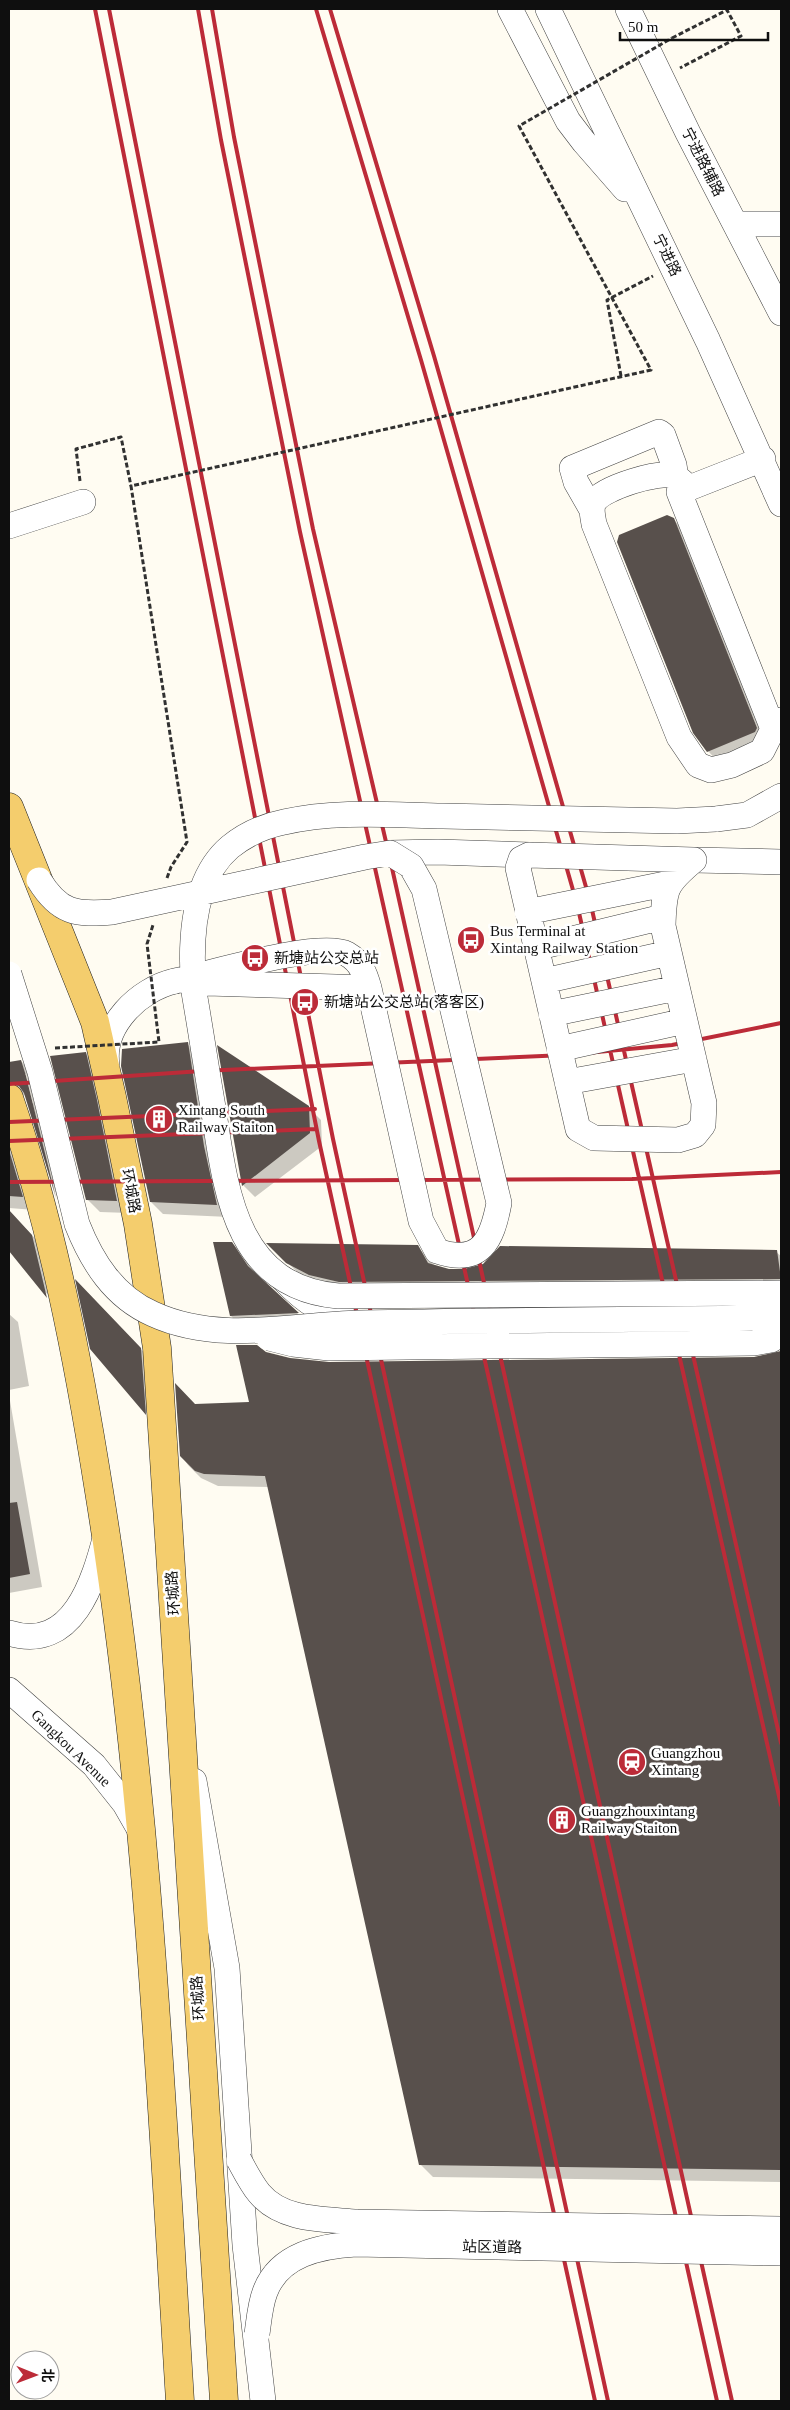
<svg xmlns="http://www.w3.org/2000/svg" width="790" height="2410" viewBox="0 0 790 2410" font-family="'Times New Roman','Noto Sans SC',serif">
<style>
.shadow{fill:#0003;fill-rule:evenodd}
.building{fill:#58504c}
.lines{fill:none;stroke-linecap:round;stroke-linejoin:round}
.minor-casing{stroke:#424242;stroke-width:26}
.major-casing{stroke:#202020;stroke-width:29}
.path{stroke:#313131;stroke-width:3;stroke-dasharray:5 2.5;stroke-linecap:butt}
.minor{stroke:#fff;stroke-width:25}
.major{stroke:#f4cd6d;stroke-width:28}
.rail{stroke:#bc2b38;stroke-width:4}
.minor-bridge-casing{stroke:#424242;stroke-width:26;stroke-linecap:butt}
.path-bridge{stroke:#313131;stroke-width:3;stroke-dasharray:5 2.5;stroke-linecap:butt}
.minor-bridge{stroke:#fff;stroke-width:25}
.labels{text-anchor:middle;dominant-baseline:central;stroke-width:5;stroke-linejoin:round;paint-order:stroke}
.street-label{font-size:15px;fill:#0f0f0f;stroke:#fff}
.poi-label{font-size:15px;fill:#0f0f0f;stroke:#fff;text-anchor:start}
</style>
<rect width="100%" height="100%" fill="#fffcf2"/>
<!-- shadow -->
<path class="shadow" d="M673,519L686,532L769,741L720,764L708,751Z
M187,1044L200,1056L229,1217L163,1214L151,1202Z
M219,1048L308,1107L321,1120L322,1146L255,1197L243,1185Z
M85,1053L98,1066L129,1213L100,1212L87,1199Z
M21,1061L34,1075L67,1208L57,1198L26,1095L17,1096L9,1103V1063ZM23,1074H26L33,1103L31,1104Z
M9,1123L35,1210L9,1208Z
M9,1211L45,1249L59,1308L9,1249Z
M232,1243L245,1256L258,1277L310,1325L243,1328L231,1316Z
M269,1244L417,1246L434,1265L449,1270L464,1271L483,1265L776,1252L781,1256V1291L353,1294L300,1275Z
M88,1293L153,1362L157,1425L91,1348Z
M9,1314L18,1322L29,1386L9,1390Z
M781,1351V2182L433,2177L420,2164L269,1487L218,1486L201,1478L188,1465L181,1455L195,1405L250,1403L265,1353L289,1359L329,1364L754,1359L774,1355Z
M9,1395L42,1587L9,1593Z"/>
<!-- building -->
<path class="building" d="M667,515L674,518L757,728L755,732L707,752L693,733L617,542L619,535Z
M188,1042L204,1146L217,1205L150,1202L121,1066L122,1049Z
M217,1045L309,1106L310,1133L242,1186Z
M86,1052L97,1100L117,1201L86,1200L50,1056Z
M21,1060L26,1076L56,1198L24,1093L19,1086L9,1083V1062Z
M9,1148V1150L23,1197L9,1196Z
M9,1210L32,1235L47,1298L9,1251Z
M213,1242H232L248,1266L299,1313L230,1316Z
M266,1243L418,1245L428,1263L449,1269H464L483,1264L500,1246L777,1250L781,1279L339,1282L309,1275L286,1263Z
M75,1279L141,1348L146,1415L90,1349Z
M236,1345H257L266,1352L290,1358L329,1362L754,1357L781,1351V2170L419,2165L265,1476L204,1474L195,1471L180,1456L175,1383L195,1404L249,1402Z
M17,1502L30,1574L9,1578V1503Z"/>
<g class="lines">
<defs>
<path id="minor" d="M510,9L568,121L584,142L625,189
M548,9L708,341L781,504
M628,9L688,133L781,313
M735,224H781
M763,459L679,492L773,729L781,720
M689,488C685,484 679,478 674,476C660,470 603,488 595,501C590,507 593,517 594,524L679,737L698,765L711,770L732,765L762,751L773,729
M592,510L576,482L572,468L659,432L663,435L674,465L676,478
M9,526L83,502
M716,819L747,815L781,796
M390,853L438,852L529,855
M694,860L781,862
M107,1065C101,1026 139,989 175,981
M283,1279C307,1304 323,1313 356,1323
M9,1633C73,1653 94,1581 106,1535
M9,1690L94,1765L125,1804L141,1832
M194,1781L227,1968L245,2245L263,2401"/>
<path id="major" d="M9,807L95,1022L112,1097L138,1224L157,1348L224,2401
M9,1098C52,1225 78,1358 99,1491C148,1792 161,2097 180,2401"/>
</defs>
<!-- minor casing -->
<use href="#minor" class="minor-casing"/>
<!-- major casing -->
<use href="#major" class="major-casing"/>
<!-- path -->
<path class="path" d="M672,38L727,10L741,36L680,68
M621,376L607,300L653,276
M80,481L76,449L121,437L131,486"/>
<!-- minor -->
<use href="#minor" class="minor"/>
<!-- major -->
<use href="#major" class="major"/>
<!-- rail -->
<path class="rail" d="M95,9L319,1141L595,2401
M109,9L333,1139L608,2401
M198,9L221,140L300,532L717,2401
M212,9L234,137L313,529L390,859L732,2401
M316,9L421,360L577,904L781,1805
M330,9L434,356L590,901L781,1743
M9,1084L202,1071L565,1055L672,1045L781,1023
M9,1122L315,1109
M9,1141L316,1129
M9,1182L632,1179L781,1172"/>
<defs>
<path id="minor-bridge" d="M716,819L677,821C599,820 521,818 443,816C391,815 335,810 284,822C264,826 246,834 230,847C191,880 190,946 194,992C201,1032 207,1073 214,1113C226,1194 237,1287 338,1296L781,1293
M529,855L694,860C665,884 664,889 663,926L704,1103L703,1125L695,1135L678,1140L594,1138L578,1129L518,868L521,859Z
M39,880C59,913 76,915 112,912L365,857L390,853L411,866L424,889L499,1203C492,1240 481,1266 437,1251L421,1221L369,988C365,974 361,962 347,954C320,940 209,974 175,981
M527,912L670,883
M535,948L663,917
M9,974L40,1072L77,1224C92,1262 114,1297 153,1314C219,1344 290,1325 359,1323C490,1320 621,1320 752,1318L781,1314
M544,981L669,953
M207,983L369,988
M551,1014L677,988
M559,1049L685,1021
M567,1082L694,1059
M269,1338L293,1344L329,1348L754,1343L771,1340L781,1334
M239,2160C245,2171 251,2183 259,2193C282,2221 324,2219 357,2222L781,2229
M257,2334C259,2320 260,2305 265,2292C279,2254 321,2246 356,2244L781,2253"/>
</defs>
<!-- minor-bridge casing -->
<use href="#minor-bridge" class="minor-bridge-casing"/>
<!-- path-bridge -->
<path class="path-bridge" d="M167,878L171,867L187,842L131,486L651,370L519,126L672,38
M55,1048L159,1042L147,944L153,925"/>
<!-- minor-bridge -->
<use href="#minor-bridge" class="minor-bridge"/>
</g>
<!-- icons -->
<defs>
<symbol id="bus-disc" viewBox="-11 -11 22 22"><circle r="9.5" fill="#bc2b38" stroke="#fff"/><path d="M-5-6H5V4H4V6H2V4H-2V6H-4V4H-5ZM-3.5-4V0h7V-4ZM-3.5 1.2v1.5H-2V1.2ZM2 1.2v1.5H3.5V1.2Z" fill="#fff"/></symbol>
<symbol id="building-disc" viewBox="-11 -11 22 22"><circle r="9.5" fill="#bc2b38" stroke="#fff"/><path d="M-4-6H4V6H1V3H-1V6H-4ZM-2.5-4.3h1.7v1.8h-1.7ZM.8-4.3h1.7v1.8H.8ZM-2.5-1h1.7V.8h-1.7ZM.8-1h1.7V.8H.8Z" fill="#fff"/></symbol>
<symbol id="station-disc" viewBox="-11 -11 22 22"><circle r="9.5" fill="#bc2b38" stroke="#fff"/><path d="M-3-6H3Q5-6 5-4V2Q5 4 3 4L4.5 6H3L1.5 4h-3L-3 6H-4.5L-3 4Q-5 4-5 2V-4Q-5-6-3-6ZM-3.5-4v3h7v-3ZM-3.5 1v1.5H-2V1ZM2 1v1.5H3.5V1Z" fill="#fff"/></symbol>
</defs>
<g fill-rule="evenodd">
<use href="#bus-disc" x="455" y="924" width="32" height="32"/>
<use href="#bus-disc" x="239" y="942" width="32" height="32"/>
<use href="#bus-disc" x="289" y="986" width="32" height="32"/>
<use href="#building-disc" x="143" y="1103" width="32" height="32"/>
<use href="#station-disc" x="616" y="1746" width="32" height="32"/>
<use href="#building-disc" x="546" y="1804" width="32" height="32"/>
</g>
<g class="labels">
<!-- street labels -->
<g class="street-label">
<text transform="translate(703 162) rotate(63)">宁进路辅路</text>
<text transform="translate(667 255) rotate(64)">宁进路</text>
<text transform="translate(131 1191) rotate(79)">环城路</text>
<text transform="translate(173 1593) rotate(-94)">环城路</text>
<text transform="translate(71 1748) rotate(44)">Gangkou Avenue</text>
<text transform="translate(198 1998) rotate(-94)">环城路</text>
<text transform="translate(492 2247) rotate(1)">站区道路</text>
</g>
<!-- poi labels -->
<g class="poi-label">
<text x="490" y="931">Bus Terminal at<tspan x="490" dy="17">Xintang Railway Station</tspan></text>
<text x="274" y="958">新塘站公交总站</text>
<text x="324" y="1002">新塘站公交总站(落客区)</text>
<text x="178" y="1110">Xintang South<tspan x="178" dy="17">Railway Staiton</tspan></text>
<text x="651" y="1753">Guangzhou<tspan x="651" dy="17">Xintang</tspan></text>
<text x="581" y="1811">Guangzhouxintang<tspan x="581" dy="17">Railway Staiton</tspan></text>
</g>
</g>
<!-- border -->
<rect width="790" height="2410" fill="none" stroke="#0f0f0f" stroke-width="20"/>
<!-- north arrow -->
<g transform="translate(35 2375) rotate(91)"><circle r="24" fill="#ffffff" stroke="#9f9f9f"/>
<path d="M0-4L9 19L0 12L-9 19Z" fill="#bc2b38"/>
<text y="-8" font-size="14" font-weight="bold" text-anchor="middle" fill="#0f0f0f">北</text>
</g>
<!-- scale -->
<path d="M620 32v8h148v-8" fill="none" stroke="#0f0f0f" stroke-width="2.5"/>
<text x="628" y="32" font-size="15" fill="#0f0f0f" stroke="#ffffff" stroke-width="4" paint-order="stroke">50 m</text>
</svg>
